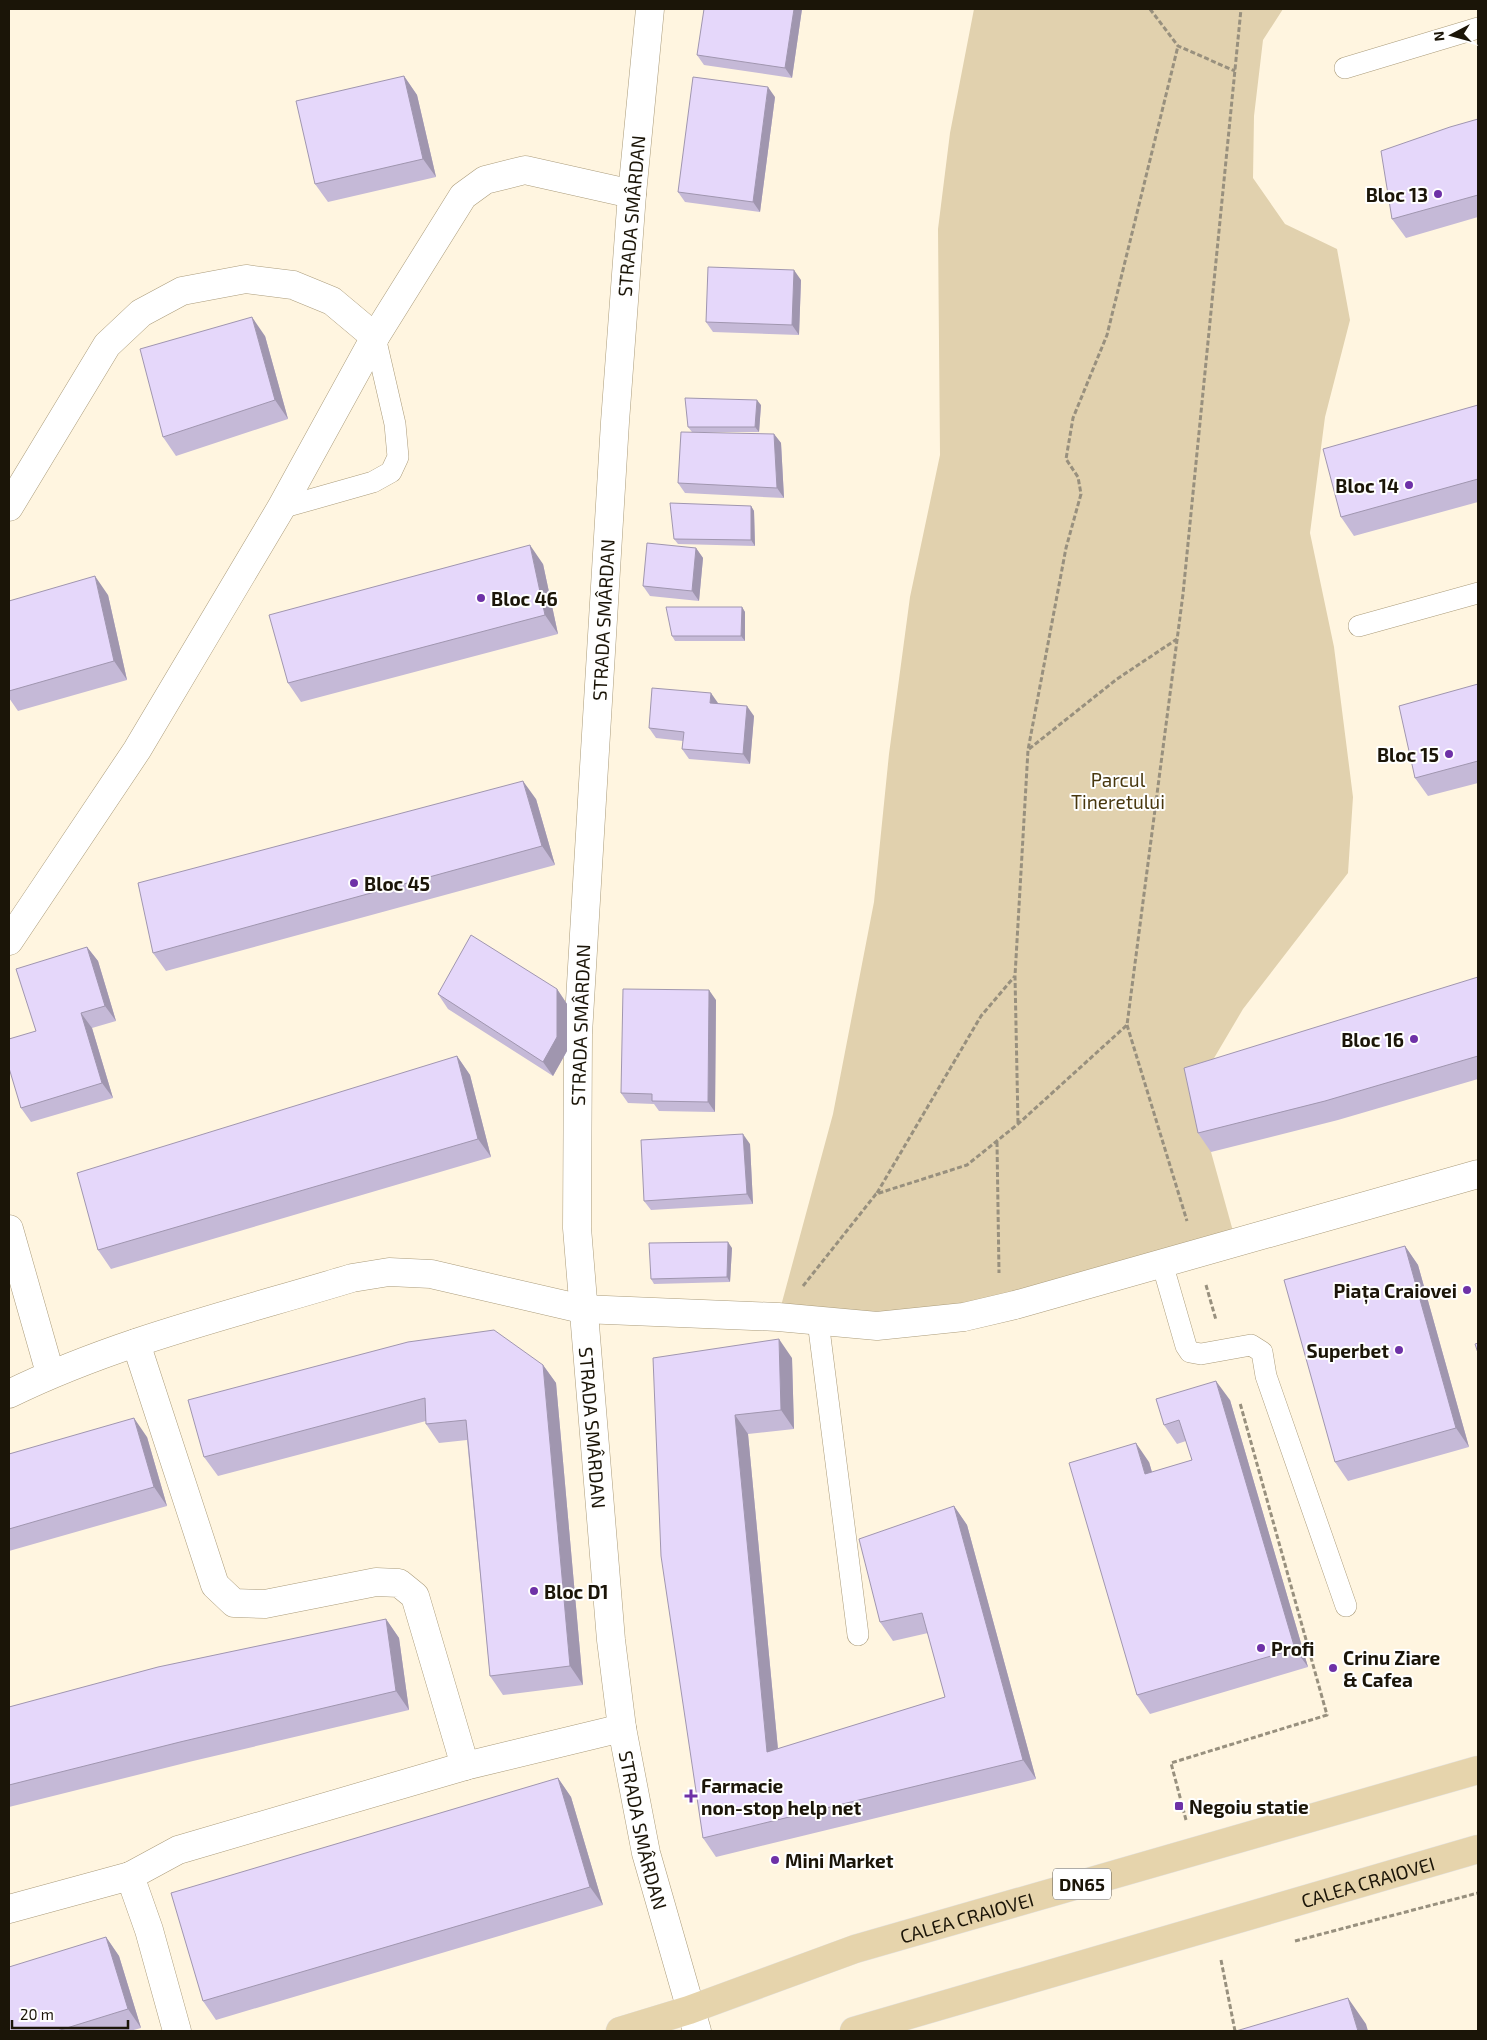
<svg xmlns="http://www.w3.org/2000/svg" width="1487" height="2040" viewBox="0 0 1487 2040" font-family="'Exo 2',sans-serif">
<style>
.green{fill:#e1d1ae}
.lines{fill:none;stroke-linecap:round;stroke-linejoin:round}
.service-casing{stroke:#ab9c7b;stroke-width:22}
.minor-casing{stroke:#ab9c7b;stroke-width:29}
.primary-casing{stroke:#e4e3e1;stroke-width:29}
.path{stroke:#98907e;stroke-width:3;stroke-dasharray:5 2.5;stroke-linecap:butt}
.service{stroke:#fff;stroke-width:21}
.minor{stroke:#fff;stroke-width:28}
.primary{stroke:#e6d4ac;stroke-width:28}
.wall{fill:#c5b9d7}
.shaded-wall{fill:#a096af}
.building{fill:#e5d7fa;stroke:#a096af}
.poi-dot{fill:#6e31a7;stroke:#fff;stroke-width:2}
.labels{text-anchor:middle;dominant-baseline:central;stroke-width:4;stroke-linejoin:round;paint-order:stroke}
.shield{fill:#fff;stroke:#5f5b52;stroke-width:1}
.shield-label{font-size:18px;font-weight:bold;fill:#1b1508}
.poi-label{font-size:19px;font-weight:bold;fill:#1b1508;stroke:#fff;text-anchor:start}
.street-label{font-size:19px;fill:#1b1508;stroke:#fff}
.park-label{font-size:19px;fill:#48370e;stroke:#fff}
</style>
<rect width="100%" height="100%" fill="#fff5e0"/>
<!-- green -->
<path class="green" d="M974,9H1283L1263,40L1254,116L1253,178L1285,224L1337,249L1350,320L1325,417L1310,533L1334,647L1353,797L1348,873L1243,1009L1197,1087L1211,1152L1236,1242L1015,1305L778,1317L833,1114L874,902L889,754L910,597L940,455L938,229L950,133Z"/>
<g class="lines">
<defs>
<path id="service" d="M1345,68L1478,28
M281,508L373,482L391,472L398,457L395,424L375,337
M1359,626L1478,593
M1162,1263L1186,1346L1190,1352L1201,1354L1251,1345L1262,1352L1266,1376L1346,1606
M818,1321L858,1635"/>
<g id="minor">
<path id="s1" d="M650,9L632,194L615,422L592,800L578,1034L577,1228L611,1640L622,1728L646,1853L697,2031"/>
<path d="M9,507L107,345L141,313L182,291L246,279L293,285L332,301L375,337"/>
<path d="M9,941L137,750L281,508L375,337L463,196L485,180L525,170L632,194"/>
<path d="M9,1229L50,1373"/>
<path d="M136,1343L215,1585L234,1603L265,1604L376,1582L399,1583L415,1596L465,1766"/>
<path d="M9,1394C117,1341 237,1313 352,1278L389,1272L431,1274L582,1309L778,1317L877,1326L964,1317L1015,1305L1478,1174"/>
<path d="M130,1876L178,1850L465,1766L622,1728"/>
<path d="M9,1909L130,1876L149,1930L177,2031"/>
</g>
<g id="primary">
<path id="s2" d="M620,2031L689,2010L855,1949L1478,1770"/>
<path id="s3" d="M854,2031L1478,1849"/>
</g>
</defs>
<!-- service casing -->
<use href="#service" class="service-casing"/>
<!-- minor casing -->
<use href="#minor" class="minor-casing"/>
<!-- primary casing -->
<use href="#primary" class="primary-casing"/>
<!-- path -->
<path class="path" d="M1150,9L1178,46L1235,71
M1029,749L1117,679L1177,639
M1127,1025L1187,1221
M1018,1123L1015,976L1028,750L1066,548L1081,494L1078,477L1066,459L1073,418L1107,335L1178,46
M997,1142L999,1273
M877,1193L981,1016L1015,976
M1206,1285L1216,1320
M803,1286L876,1194L967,1165L1018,1124L1127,1025L1183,594L1241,9
M1186,1820L1171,1763L1327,1715L1240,1403
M1295,1941L1478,1893
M1221,1960L1235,2031"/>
<!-- service -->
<use href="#service" class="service"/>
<!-- minor -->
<use href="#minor" class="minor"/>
<!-- primary -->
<use href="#primary" class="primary"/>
</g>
<!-- wall -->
<path class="wall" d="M802,9L792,78L704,65L697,55Z
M404,76L417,95L436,177L328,202L315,184Z
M775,97L760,212L685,202L678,192Z
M1478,119V217L1406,238L1392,219Z
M801,280L799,335L713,332L706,322Z
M265,336L288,419L176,456L163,437Z
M761,405L759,432H692L688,427Z
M1478,405V502L1354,536L1341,517Z
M774,434L781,443L784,498L685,493L678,483Z
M751,506L754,511L755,546L678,544L674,539Z
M696,548L703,558L699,601L650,596L643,586Z
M543,564L558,634L301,702L288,683Z
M108,595L127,680L18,711L9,698V601Z
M742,607L745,612V641H675L672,636Z
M1478,684V783L1428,796L1415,778Z
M718,703L754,716L750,764L689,759L682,749L683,741L656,738L649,728Z
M536,799L555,865L166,971L153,953Z
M87,947L98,961L116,1021L92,1028L113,1098L31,1122L21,1108L36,1031Z
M1478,977V1079L1338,1120L1211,1152L1198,1133Z
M557,989L567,1004V1051L553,1076L448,1009L438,994Z
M716,1000L715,1112L659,1111L654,1104L628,1103L621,1093Z
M457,1056L470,1075L491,1157L111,1269L98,1250Z
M750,1144L753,1204L651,1210L644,1201Z
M1405,1246L1418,1265L1469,1447L1348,1481L1335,1462Z
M732,1248L730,1282L654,1284L651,1279Z
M653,1358H792L794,1429L748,1434L778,1749L945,1697L928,1633L893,1641L880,1622L954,1506L967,1525L1036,1779L716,1857L703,1838Z
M543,1365L556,1383L583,1685L503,1695L490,1676L467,1440L439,1443L426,1424V1421L218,1476L204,1457Z
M1230,1400L1308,1667L1150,1714L1137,1695L1149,1462L1152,1472L1192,1460L1186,1441L1177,1444L1164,1425Z
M147,1437L167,1506L9,1551V1454Z
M386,1619L399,1638L409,1710L193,1761L9,1807V1707Z
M558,1778L571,1797L603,1905L216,2020L203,2001Z
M106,1937L119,1956L141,2028L130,2031H9Z"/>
<!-- shaded-wall -->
<path class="shaded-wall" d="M794,9H802L792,78L785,68Z
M404,76L417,95L436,177L423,159Z
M768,87L775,97L760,212L753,202Z
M794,270L801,280L799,335L792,325Z
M252,317L265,336L288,419L275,400Z
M757,400L761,405L759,432L755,427Z
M774,434L781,443L784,498L777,488Z
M751,506L754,511L755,546L751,540Z
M530,545L543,564L558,634L545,615Z
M696,548L703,558L699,601L692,591Z
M95,576L108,595L127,680L114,661Z
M742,607L745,612V641L741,636Z
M711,693L718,703L717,712L710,703Z
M747,706L754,716L750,764L743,754Z
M523,781L536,799L555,865L542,846Z
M87,947L98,961L116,1021L105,1006Z
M557,989L567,1004V1051L553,1076L543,1062Z
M709,990L716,1000L715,1112L708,1102Z
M81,1013L92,1028L113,1098L102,1083Z
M457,1056L470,1075L491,1157L478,1139Z
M743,1134L750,1144L753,1204L747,1194Z
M728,1242L732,1248L730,1282L727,1277Z
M1405,1246L1418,1265L1469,1447L1456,1428Z
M779,1339L792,1358L794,1429L781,1410Z
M543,1365L556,1383L583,1685L570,1666Z
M1216,1381L1230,1400L1308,1667L1295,1649Z
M735,1415L748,1434L780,1771L767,1752Z
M134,1418L147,1437L167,1506L154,1487Z
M1136,1443L1149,1462L1158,1493L1145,1474Z
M954,1506L967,1525L1036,1779L1023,1760Z
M386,1619L399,1638L409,1710L396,1691Z
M558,1778L571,1797L603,1905L590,1887Z
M106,1937L119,1956L141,2028L128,2009Z
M1348,1998L1366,2024L1368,2031H1358Z"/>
<!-- building -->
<path class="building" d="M704,9H794L785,68L697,55Z
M404,76L423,159L315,184L296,101Z
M693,77L768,87L753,202L678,192Z
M1478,119V195L1392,219L1381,151L1450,127Z
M708,267L794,270L792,325L706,322Z
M252,317L275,400L163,437L140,349Z
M685,398L757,400L755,427H688Z
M1478,405V479L1341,517L1323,449Z
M681,432L774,434L777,488L678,483Z
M670,503L751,506V540L674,539Z
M647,543L696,548L692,591L643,586Z
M530,545L545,615L288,683L269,615Z
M95,576L114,661L9,691V601Z
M666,607H742L741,636H672Z
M1478,684V761L1415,778L1399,706Z
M652,688L711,693L710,703L747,706L743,754L682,749L684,732L649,728Z
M523,781L542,846L153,953L138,883Z
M471,935L557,989V1037L543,1062L438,994Z
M87,947L105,1006L81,1013L102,1083L21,1108L9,1068V1039L36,1031L16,969Z
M1478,977V1056L1325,1101L1198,1133L1184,1068Z
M623,989L709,990L708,1102L652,1101V1094L621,1093Z
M457,1056L478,1139L98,1250L77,1173Z
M743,1134L747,1194L644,1201L641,1140Z
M728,1242L727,1277L651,1279L649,1243Z
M1405,1246L1456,1428L1335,1462L1284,1280Z
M494,1330L543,1365L570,1666L490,1676L466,1420L426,1424L425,1398L204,1457L188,1400L408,1342Z
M779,1339L781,1410L735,1415L767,1752L945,1697L922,1613L880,1622L859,1539L954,1506L1023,1760L703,1838L661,1556L653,1358Z
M1478,1343V1353L1475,1344Z
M1216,1381L1295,1649L1137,1695L1069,1463L1136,1443L1145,1474L1192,1460L1179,1420L1164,1425L1156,1399Z
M134,1418L154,1487L9,1529V1454Z
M386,1619L396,1691L180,1742L9,1785V1707L158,1667Z
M558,1778L590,1887L203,2001L171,1893Z
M106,1937L128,2009L57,2031H9V1967Z
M1348,1998L1358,2031H1236Z"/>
<!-- markers -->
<g class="poi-dot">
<circle cx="1438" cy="194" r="5"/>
<circle cx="1409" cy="485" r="5"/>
<circle cx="481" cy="598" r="5"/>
<circle cx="1449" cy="754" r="5"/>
<circle cx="354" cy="883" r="5"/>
<circle cx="1414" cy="1039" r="5"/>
<circle cx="1467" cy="1290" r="5"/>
<circle cx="1399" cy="1350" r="5"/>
<circle cx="534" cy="1591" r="5"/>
<circle cx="1261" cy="1648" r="5"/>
<circle cx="1333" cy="1668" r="5"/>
<path d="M688.5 1788.5h5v5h5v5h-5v5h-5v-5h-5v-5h5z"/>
<rect x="1174" y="1801" width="10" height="10" rx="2.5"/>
<circle cx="775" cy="1860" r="5"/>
</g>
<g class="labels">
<!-- shield labels -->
<rect class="shield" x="1053" y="1868.5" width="58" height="31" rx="4"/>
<g class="shield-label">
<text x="1082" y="1884">DN65</text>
</g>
<!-- poi labels -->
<g class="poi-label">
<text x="1428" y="194" text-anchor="end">Bloc 13</text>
<text x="1399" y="485" text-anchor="end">Bloc 14</text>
<text x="491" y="598">Bloc 46</text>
<text x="1439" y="754" text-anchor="end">Bloc 15</text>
<text x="364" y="883">Bloc 45</text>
<text x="1404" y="1039" text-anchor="end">Bloc 16</text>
<text x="1457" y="1290" text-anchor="end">Piața Craiovei</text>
<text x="1389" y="1350" text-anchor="end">Superbet</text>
<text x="544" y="1591">Bloc D1</text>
<text x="1271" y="1648">Profi</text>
<text x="1343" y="1657">Crinu Ziare<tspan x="1343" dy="22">&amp; Cafea</tspan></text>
<text x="701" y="1785">Farmacie<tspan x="701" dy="22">non-stop help net</tspan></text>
<text x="1189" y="1806">Negoiu statie</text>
<text x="785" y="1860">Mini Market</text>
</g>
<!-- street labels -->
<g class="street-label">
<text transform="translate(631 216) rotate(-85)">STRADA SMÂRDAN</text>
<text transform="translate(603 620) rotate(-87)">STRADA SMÂRDAN</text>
<text transform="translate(580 1025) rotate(-88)">STRADA SMÂRDAN</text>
<text stroke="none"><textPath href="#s1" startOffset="1422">STRADA SMÂRDAN</textPath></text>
<text stroke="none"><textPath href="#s1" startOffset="1828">STRADA SMÂRDAN</textPath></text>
<text stroke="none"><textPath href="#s3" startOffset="535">CALEA CRAIOVEI</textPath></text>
<text stroke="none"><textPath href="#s2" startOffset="365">CALEA CRAIOVEI</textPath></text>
</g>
<!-- park labels -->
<g class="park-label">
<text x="1118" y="779">Parcul<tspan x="1118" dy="22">Tineretului</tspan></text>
</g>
</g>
<!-- border -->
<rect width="1487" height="2040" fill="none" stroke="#1b1508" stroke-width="20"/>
<!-- north arrow -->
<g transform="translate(1452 35) rotate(264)" stroke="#ffffff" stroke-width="4" paint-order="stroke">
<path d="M0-4L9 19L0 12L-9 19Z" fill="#1b1508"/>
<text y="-8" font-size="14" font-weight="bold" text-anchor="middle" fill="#1b1508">N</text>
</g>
<!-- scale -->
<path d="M12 2020v8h116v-8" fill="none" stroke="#1b1508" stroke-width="2.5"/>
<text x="20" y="2020" font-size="15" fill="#1b1508" stroke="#ffffff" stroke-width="4" paint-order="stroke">20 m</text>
</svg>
